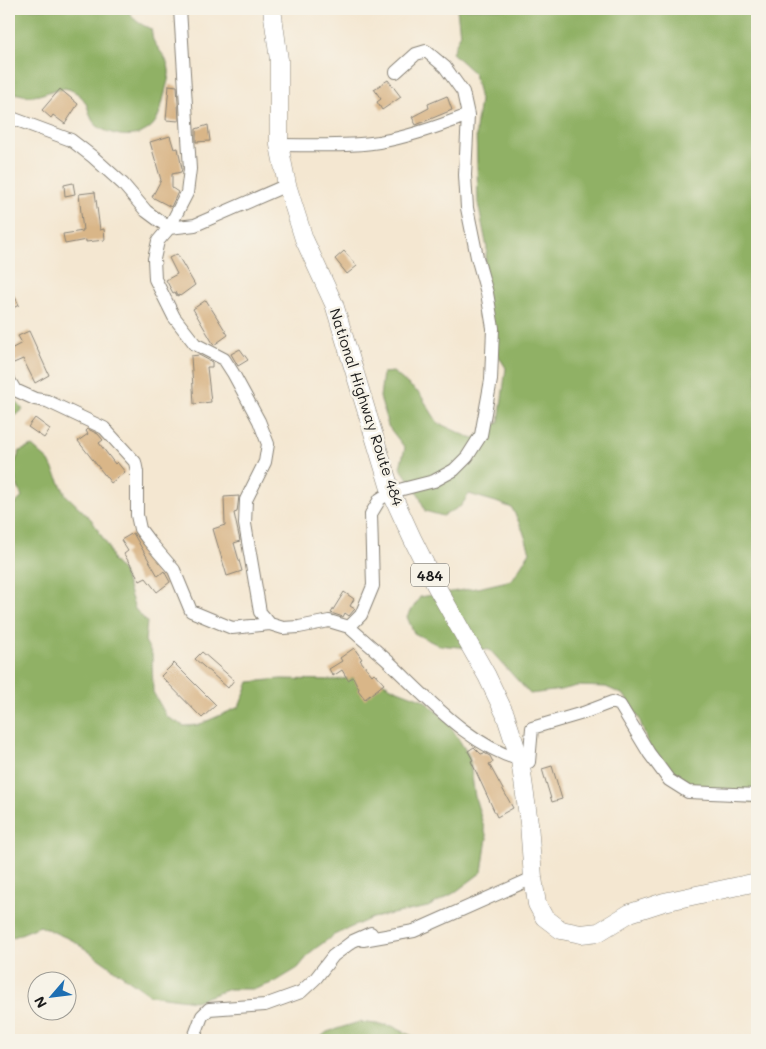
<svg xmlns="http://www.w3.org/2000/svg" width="766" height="1049" viewBox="0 0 766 1049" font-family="Mali,sans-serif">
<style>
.forest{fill:#90b165;stroke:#566640}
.building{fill:#d9b688}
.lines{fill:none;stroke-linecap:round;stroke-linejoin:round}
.minor-casing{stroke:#888276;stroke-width:14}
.highway-casing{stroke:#888276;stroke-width:19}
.minor{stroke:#fff;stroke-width:12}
.highway{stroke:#fff;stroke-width:18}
.labels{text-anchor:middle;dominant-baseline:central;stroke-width:5;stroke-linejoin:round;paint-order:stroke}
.shield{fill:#f7f3e8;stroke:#5e5c59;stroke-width:1}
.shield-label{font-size:14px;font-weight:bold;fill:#1c1c1c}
.street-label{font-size:15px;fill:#1c1c1c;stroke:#f7f3e8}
</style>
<rect width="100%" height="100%" fill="#f7f3e8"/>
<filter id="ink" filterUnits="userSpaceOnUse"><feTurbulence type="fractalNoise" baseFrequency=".02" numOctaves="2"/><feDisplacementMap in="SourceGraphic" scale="10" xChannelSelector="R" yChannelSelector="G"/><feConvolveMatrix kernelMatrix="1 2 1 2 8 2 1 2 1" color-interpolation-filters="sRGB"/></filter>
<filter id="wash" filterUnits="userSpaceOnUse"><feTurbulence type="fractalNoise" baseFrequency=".0096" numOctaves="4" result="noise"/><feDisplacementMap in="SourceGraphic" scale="20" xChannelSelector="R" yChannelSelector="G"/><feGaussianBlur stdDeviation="1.12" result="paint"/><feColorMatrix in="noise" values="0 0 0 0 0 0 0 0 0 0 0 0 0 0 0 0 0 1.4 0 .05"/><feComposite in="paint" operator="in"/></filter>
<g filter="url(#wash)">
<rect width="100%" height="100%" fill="#f4e7d1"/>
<!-- forest -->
<path class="forest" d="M9,9H128C132,20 140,24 151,29C152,32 152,37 153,40C158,50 168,58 169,70C170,77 166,86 165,93C162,103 160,117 153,125C139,140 116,137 100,128C83,117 95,101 71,90C58,84 46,96 31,96C24,96 16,93 9,92Z
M457,9H757V614L753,632L757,674V803L684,790L651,753L639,718L624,695L606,687L577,686L561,690L530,694L490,650L438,645L414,633L407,617L420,597L482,587L512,580L530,552L523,531L512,508L496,502L469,494L461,506L443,516L425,511L419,495L400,467L405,448L388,426L380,397L383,373L393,372L420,394L438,423L473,439L499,422L506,368L486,336L480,305L487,248L478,203L476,129L480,100L474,73L452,53L460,35Z
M9,391L23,410L14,416L9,412Z
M32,446L49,461L66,495L91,519L108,546L113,561L123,572L135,609L147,622L145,641L152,654L153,692L167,717L184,726L198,725L239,707L249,682L281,679L335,680L369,675L395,689L424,700L448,722L469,756L475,797L487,838L482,872L454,893L428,907L372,918L334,935L312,951L298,968L275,982L255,989H229L195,1001L150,995L74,941L40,926L9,939V506H13L22,497L16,482L13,467L20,451Z
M359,1022L392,1026L420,1040H317L327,1032Z"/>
<g id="blocks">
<!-- building -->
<path class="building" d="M388,80L401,97L382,110L377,102L381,99L374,89Z
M169,85L177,86L179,121L166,120Z
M60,89L78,104L65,124L53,115L51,118L42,110Z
M447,96L452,110L416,125L412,117L429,108L428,104Z
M208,125L210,141L196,142V129Z
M170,136L174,149L178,148L182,169L181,172L172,174V188L178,192L171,207L152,197L161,180L150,142Z
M73,183L75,194L65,196L64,185Z
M95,192L100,230L104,229L105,240L86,242V240L65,244L63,234L83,231L79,194Z
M344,251L357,266L347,274L335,259Z
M177,254L195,285L180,296L179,295L177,296L175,292L173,293L166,280L177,274L169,258Z
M9,285L19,305L9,310Z
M206,300L228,335L214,345L193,309Z
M29,331L49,375L35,383L23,359L9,365V350L22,343L18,336Z
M240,349L248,360L238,366L231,354Z
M199,355L212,362V367H207L211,402L194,404L191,356Z
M35,418L50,429L44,438L28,427Z
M88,429L98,434L103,440L99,443L115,464L117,462L125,472L111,483L78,441L88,434L86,431Z
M239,496L237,512L234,513L240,541L234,543L242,571L227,576L213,529L225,525L224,497Z
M133,533L158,576L164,571L170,582L157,592L146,578L140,581L124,554L128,551L121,540Z
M344,592L354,599L350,606L355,609L354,610L349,616L345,613L343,617L331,613Z
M354,648L362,659L360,660L372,675L374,673L384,684L365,699L358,690L359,689L353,677L348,680L342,670L333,676L329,669L342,661L340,658Z
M202,652L234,680L228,688L195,659Z
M174,663L216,705L202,718L161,676Z
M474,747L481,754L484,753L490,756L493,762L489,764L513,808L497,817L471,761L473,760L468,751Z
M552,766L562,799L552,802L542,769Z"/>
</g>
</g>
<g filter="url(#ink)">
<use href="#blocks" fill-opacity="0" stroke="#888276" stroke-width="1"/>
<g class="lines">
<defs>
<path id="minor" d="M180,9L190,169L187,193L169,228L158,241L154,259L155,279L174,317L195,344L224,359L233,373L259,421L268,444L265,462L246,500L245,524L260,612L270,624L283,628L299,627L329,621L349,627C362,639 377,651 390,663C429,700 474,751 529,762L532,728L583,713L612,702L620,705L649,753L669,780L688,792L757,795
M396,72L416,54L426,51L445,67L463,92L468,115
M9,117L71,140L93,157L123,184L146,211L169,228L195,225L287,185
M279,145C312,145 346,147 379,142C409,137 440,126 468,115L465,175L467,208L477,257L487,293L493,328L491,380L481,435L467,457L454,470L434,481L391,492L380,499L371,514L373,586L361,615L349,627
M9,380L15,390L35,399L47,401L104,428L135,462L137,472V515L140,529L149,541L174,570L191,611L232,628L270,624
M363,940L414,931L533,878
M193,1040L202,1016L209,1009L265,1005L301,992L316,978L333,956L353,941L371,933"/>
<path id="highway" d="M272,9L279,60V145L287,185L304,239L334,304L391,492L412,538L435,584L487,676L505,714L520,760L529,823L533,878L537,904L544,917L561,930L581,934L599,932L630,913L664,902L757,882"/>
</defs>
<!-- minor casing -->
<use href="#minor" class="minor-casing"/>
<!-- highway casing -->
<use href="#highway" class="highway-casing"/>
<!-- minor -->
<use href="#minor" class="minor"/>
<!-- highway -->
<use href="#highway" class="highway"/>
</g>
</g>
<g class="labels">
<!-- shield labels -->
<rect class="shield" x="411" y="563.5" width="38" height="23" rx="4"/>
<g class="shield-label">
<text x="430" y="575">484</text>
</g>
<!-- street labels -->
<g class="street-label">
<text transform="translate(367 407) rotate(72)">National Highway Route 484</text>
</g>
</g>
<!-- margin -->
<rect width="766" height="1049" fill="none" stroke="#f7f3e8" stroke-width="30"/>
<!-- north arrow -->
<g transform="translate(52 996) rotate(242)"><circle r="24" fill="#f7f3e8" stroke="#9f9d96"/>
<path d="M0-4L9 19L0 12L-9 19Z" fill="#1f6fb2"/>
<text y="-8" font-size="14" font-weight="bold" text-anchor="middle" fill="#1c1c1c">N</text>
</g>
</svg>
